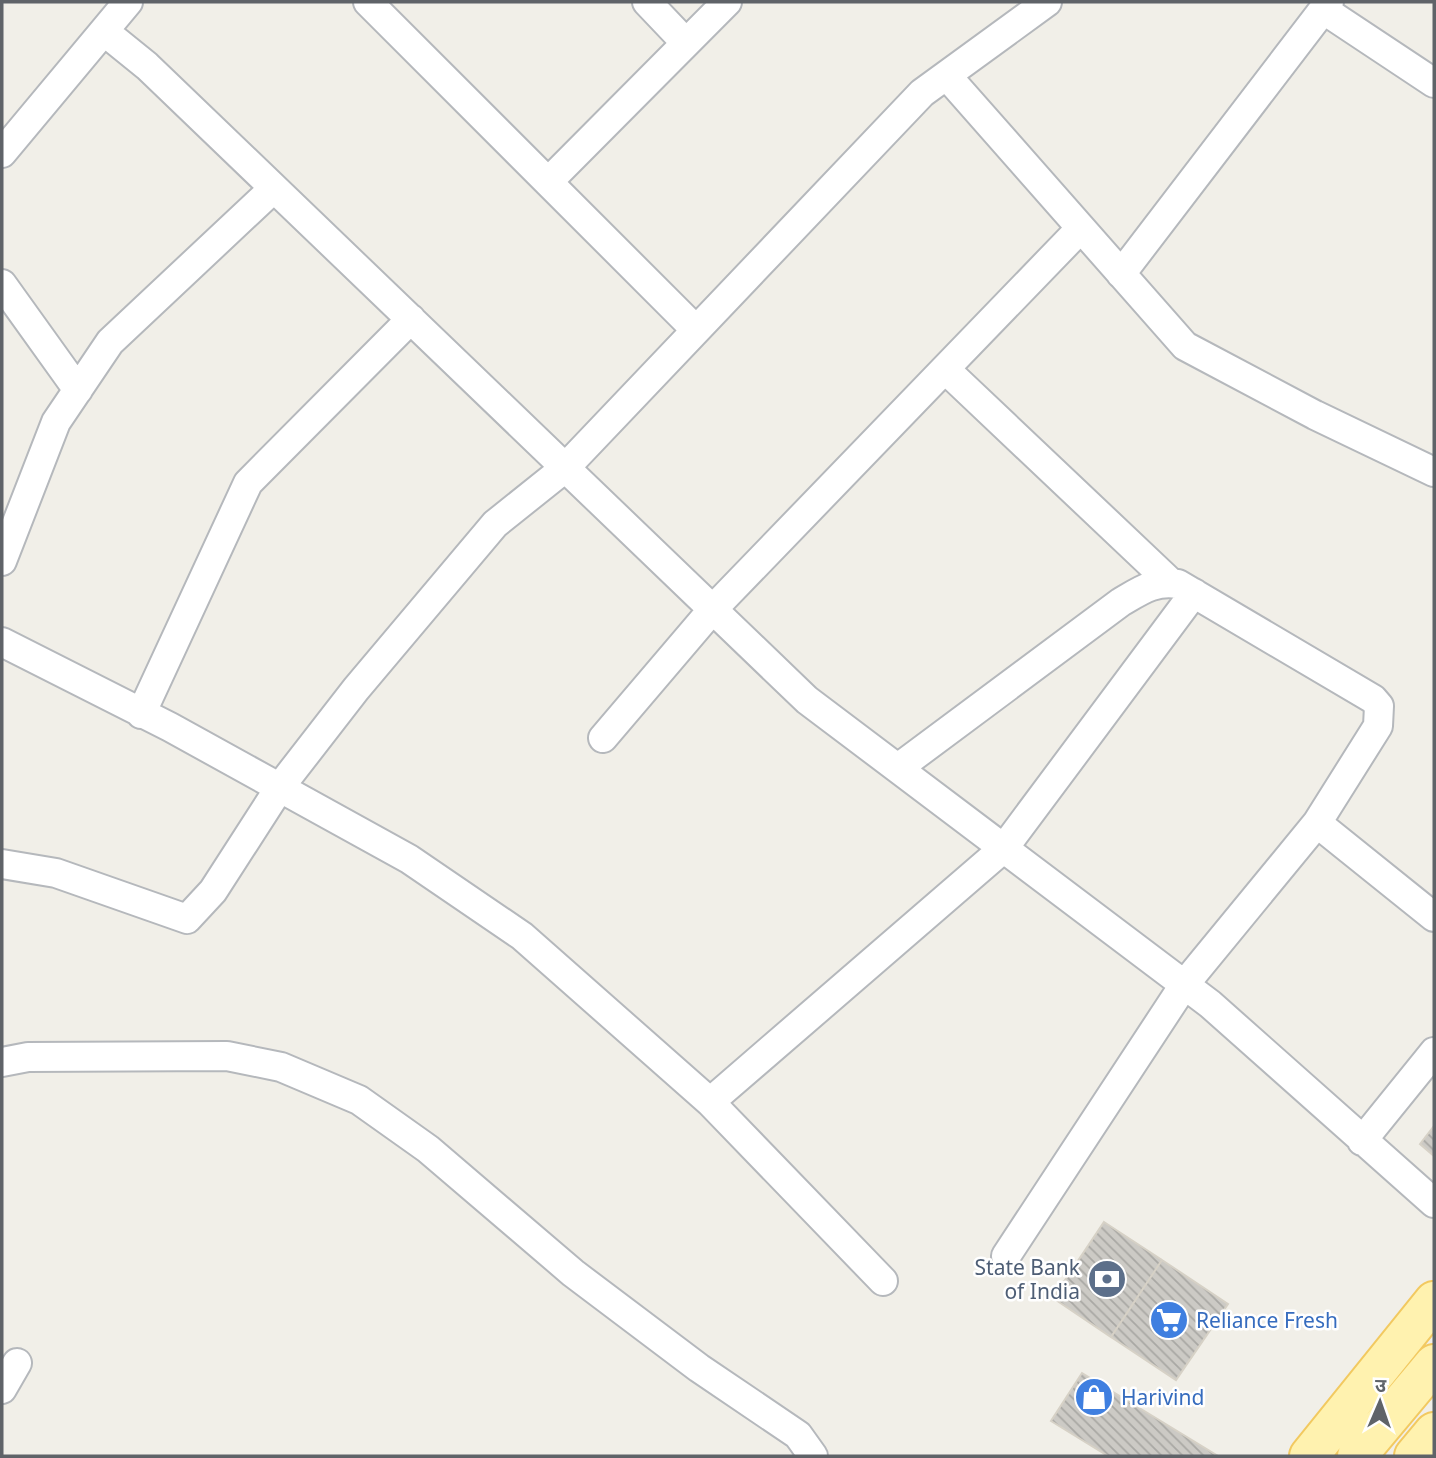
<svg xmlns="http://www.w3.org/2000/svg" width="1436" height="1458" viewBox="0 0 1436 1458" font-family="'Noto Sans','Noto Sans Devanagari',sans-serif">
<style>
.building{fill:url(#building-back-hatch);stroke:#d6d1c6;stroke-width:2}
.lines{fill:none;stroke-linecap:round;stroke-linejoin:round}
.minor-casing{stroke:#b5b8bc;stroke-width:32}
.primary-casing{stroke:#f2c960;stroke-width:42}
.minor{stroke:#fff;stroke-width:28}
.primary{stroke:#fff2af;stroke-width:38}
.labels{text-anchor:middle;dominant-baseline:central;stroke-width:5;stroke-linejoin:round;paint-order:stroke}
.service-label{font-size:21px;fill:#4e5e75;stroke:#fff;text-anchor:end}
.shop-label{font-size:21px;fill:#366cbe;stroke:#fff;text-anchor:start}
</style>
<defs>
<pattern id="building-back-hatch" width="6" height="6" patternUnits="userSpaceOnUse" patternTransform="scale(1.75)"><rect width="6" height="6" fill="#cccac5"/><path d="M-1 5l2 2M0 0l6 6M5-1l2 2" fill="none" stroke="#a9a8a4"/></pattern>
</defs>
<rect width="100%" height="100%" fill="#f1efe8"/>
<!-- building -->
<path class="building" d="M1434,1126V1156L1420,1144Z
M1104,1222L1162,1260L1111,1337L1053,1298Z
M1162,1260L1228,1304L1176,1380L1111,1337Z
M1082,1373L1218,1456H1108L1051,1421Z"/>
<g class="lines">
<defs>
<path id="minor" d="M368,2L696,330
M647,2L686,43
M1324,10L1434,83
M105,32L147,66L807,700L1210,1004L1434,1203
M947,76L1185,346L1315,415L1434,472
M2,153L128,2
M548,182L727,2
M1121,274L1329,2
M2,284L78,390
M945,369L1170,582
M2,561L56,422L110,342L274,188
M2,642L170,727L409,859L522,936L710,1102L883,1281
M141,714L248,483L411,319
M603,738L712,610L1081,228
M898,768L1121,602C1140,591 1155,580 1178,584L1373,699L1379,706L1378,726L1317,823L1184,985L1006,1256
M1317,823L1434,917
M2,864L56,873L187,919L213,891L280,787L356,689L495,524L565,468L922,93L1047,2
M2,1062L28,1057L227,1056L281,1067L359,1100L428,1149L573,1273L699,1368L798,1435L813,1456
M710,1102L1004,848L1194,593
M1362,1141L1434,1052
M2,1389L17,1363"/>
<path id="primary" d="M1309,1456L1434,1301
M1357,1456L1434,1364
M1414,1456L1434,1432"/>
</defs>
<!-- minor casing -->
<use href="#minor" class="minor-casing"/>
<!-- primary casing -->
<use href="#primary" class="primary-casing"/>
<!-- minor -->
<use href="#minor" class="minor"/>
<!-- primary -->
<use href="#primary" class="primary"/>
</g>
<!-- icons -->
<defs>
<symbol id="bank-disc" viewBox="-11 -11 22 22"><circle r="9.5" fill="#5c6f8a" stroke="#fff"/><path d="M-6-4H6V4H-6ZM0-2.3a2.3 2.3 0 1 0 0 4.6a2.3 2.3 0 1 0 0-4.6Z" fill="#fff"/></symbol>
<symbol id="supermarket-disc" viewBox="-11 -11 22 22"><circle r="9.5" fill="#3f7fe0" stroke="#fff"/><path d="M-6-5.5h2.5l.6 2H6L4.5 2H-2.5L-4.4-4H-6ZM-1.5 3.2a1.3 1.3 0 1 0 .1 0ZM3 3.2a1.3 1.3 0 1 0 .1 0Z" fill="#fff"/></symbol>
<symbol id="shop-disc" viewBox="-11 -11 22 22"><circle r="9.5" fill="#3f7fe0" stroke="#fff"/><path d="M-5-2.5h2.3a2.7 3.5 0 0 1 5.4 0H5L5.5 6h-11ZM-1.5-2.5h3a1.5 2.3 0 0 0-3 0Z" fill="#fff"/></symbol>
</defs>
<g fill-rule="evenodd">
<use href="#bank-disc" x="1085" y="1257" width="44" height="44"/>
<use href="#supermarket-disc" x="1147" y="1298" width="44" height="44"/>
<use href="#shop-disc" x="1072" y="1375" width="44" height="44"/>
</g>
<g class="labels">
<!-- service labels -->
<g class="service-label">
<text x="1080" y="1267">State Bank<tspan x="1080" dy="24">of India</tspan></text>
</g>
<!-- shop labels -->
<g class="shop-label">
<text x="1196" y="1320">Reliance Fresh</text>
<text x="1121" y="1397">Harivind</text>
</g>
</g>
<!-- border -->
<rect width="1436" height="1458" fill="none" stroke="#5f6368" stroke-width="7"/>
<!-- north arrow -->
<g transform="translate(1380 1402) rotate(2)" stroke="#ffffff" stroke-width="5" paint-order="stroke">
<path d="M0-5L12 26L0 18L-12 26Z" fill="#5f6368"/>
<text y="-10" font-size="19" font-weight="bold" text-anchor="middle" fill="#5f6368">उ</text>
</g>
</svg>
